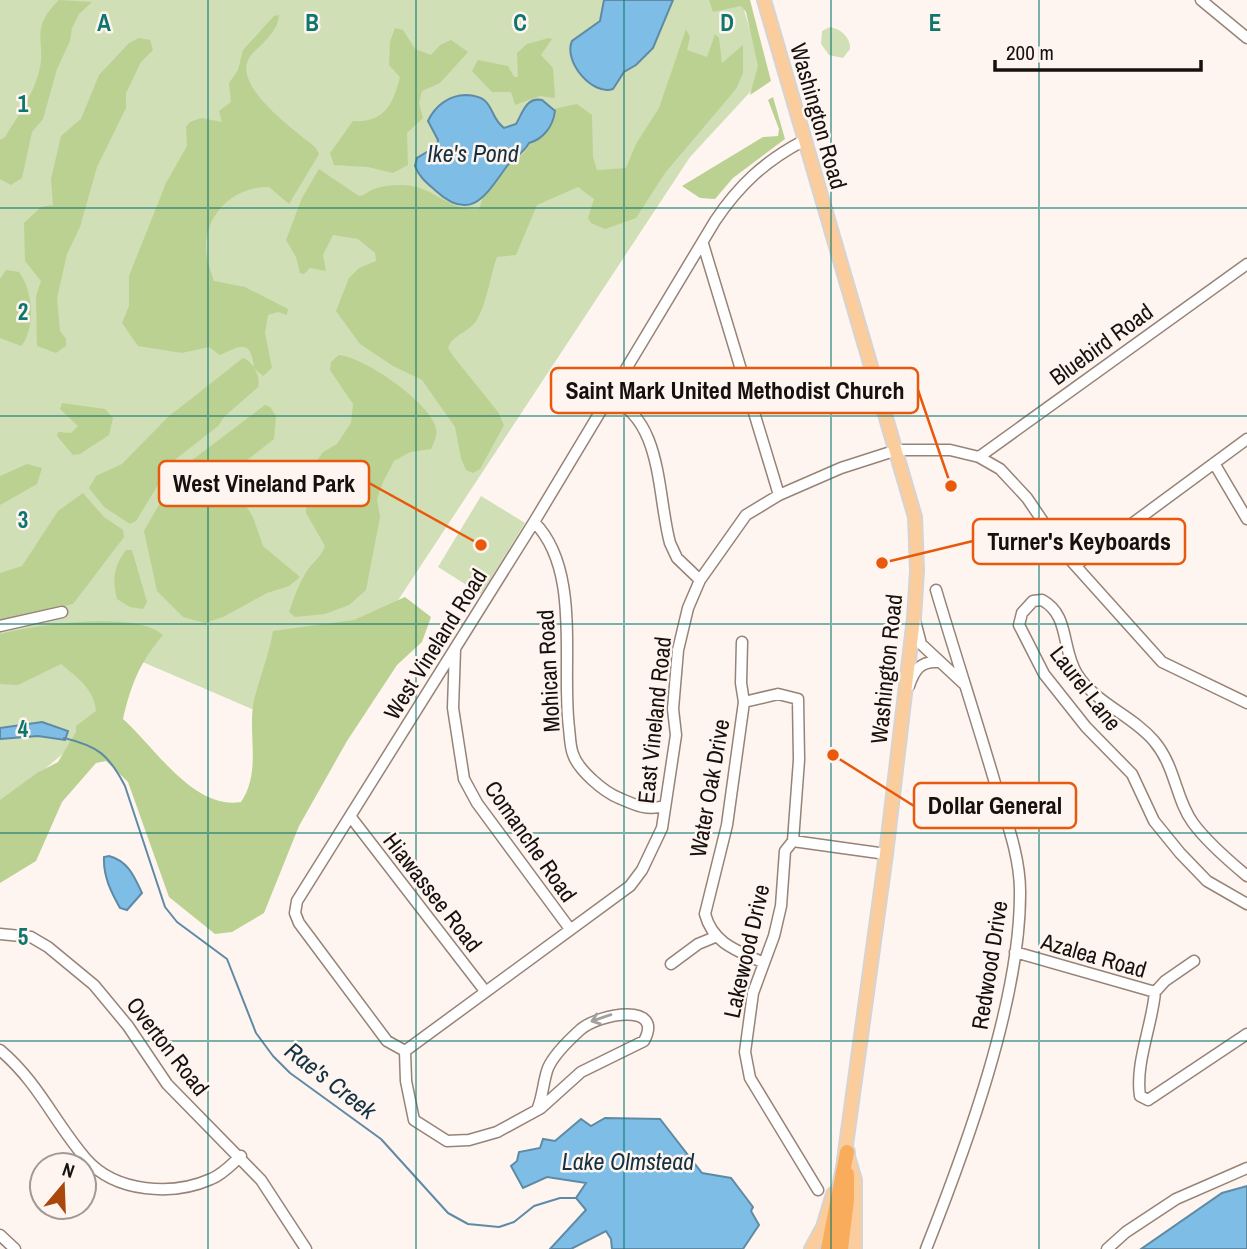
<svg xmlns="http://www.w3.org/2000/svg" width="1247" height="1249" viewBox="0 0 1247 1249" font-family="'Archivo Narrow',sans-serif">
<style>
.green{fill:#d0dfb5}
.forest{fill:#bbd192}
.water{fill:#7ebee6;stroke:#5f8aa5;stroke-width:2}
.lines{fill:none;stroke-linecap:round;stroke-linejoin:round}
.stream{stroke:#5f8aa5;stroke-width:2}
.minor-casing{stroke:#978377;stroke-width:13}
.major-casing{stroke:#d5d4d3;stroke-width:16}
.highway-casing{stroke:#d5d4d3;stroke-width:18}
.minor{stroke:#fff;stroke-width:10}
.major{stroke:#fbcd9d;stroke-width:12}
.highway{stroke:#f9ac5c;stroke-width:14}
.oneway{stroke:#a29f9e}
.grid{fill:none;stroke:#0f766e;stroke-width:2;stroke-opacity:0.55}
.labels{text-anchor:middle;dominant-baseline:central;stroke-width:5;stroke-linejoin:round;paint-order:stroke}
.street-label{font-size:23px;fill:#17100c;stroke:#fef5f0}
.water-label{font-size:24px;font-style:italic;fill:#133141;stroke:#fef5f0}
.grid-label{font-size:23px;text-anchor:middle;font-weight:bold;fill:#0f766e;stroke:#fef5f0;stroke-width:5;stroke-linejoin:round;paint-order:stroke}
.leader{fill:none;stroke:#e8590c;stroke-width:2.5}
.callout-dot{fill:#e8590c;stroke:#fef5f0;stroke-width:2.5}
.callout{fill:#fef5f0;stroke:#e8590c;stroke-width:2.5}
.callout-label{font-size:24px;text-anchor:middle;font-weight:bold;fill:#17100c}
</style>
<rect width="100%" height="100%" fill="#fef5f0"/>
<!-- green -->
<path class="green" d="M0,0H741L764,77L690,157L310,734L138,660L104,719L0,807Z
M830,27C841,29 851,38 850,49L843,58L829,55L821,44L822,31Z
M481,496L525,523L481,594L438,567Z"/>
<!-- forest -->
<path class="forest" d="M59,0L92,2L79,14L72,28L70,41L57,69L43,119L32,132L22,178L11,185L0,179V140L5,137C18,116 33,95 39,72C47,41 28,30 59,0Z
M709,0H750L771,81L750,95L758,66L746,12L741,6L713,12Z
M279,15C278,31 263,43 252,54C226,83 296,131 315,147L319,154L289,204L269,187C235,186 205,213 206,249C206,259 211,272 214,281L245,287L288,309L287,315L278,312L268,315L265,333L272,368L263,376L254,368C251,337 239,347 220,355L209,347L182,353L138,346L122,323L129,306V276L166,183L187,146L186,127L190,122L201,118L222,122L219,111L231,102L229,83L238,70L243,50L274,16Z
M395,28L403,30L415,49L431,55L440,45L451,40L468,52L440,83L422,91L419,103L423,118L407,133L408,165L393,173L368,167L334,165L330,153L353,121C384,123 393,105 400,77L389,65L390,42Z
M686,29L690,37L687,50L707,57L715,34L719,38L722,63L743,45V73L736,89L665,173L636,218L605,229L591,223L588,218L594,199L578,187L537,205L516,255L497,257C490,276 487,304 476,321C468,333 453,334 448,348L453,356L498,412L504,425L480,469L473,473L466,470L461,458L455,427L422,380L393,366L360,344L336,311L349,278L359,268L376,261L375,253L358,239L333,235L323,255L326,271L310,268L304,274L300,273L296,257L286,240L302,198L319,169L359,196C366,195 368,191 374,189C385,185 401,184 412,186C438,191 452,212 479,209L483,197L508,164L524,153L553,109L577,104L592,115L593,157L597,170L626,168L636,144L659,108Z
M139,38L150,40L153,50L141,62L126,93V108L97,167L80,227L67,254L57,298L60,331L66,339V346L56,353L37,346L36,296L41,281L25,261L24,223L41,207L53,205L51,179L61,136L81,119L99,75L129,43Z
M549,38L552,39L541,55L553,68L555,98L540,96L515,105L511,92H492L472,71L478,60L508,66L514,77H518L517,53L527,44Z
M773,97L785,139L733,178L715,199L700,198L682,186L763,137L778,136L779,129L768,100Z
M6,270L19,272C33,290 36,329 21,346L0,338V279Z
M339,355C365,358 424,399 434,423C439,433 435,440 431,449L410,452L394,461L383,482L377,499L380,517L366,590L349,605L325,614L295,617L289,612C293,600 298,586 305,574C311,563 321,558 325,546L306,513L308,474L323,452L337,444L351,423L353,404L330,370L331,362Z
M243,358C253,361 261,377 258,387L224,417L218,426L172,462L136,521L130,524L104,507L89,488L96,476L122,464L168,417Z
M62,403L105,409L113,418L109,435L80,454L73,455L57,436L58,432L71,433L78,426L60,409Z
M265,405L270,407L276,416L274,439L237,468L238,493L253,517L263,546L300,577L289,586L267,593L223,617L205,623L183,617L157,591L144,531L179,470Z
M27,464L42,468L37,484L0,505V476Z
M83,493L104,517L123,530L124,537L73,604L0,622V573L22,566L58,511Z
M126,550H132L147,602L143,609L130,607L117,599C112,579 114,566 126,550Z
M405,597L431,617L422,642L397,665L347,741L299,826L264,913L232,932L215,934L169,897L128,782L106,761L96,763L62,802L36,861L0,883V800L37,773L58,762L76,732V726L96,711C94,689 78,678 61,664L18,685L0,684V634C35,625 136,610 163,635C140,662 131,684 123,719C154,746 193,810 241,802C262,771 247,734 254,700C260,676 269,655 273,631L354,620Z"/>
<!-- water -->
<path class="water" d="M604,0H673L653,48L636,65L624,72L613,89C592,96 563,61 572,41L600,21Z
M466,95C496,96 487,115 504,128L516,124C523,112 526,97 542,100L555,111C553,127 543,139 529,143C523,154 514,157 507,166C486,195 471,223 436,191C427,183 419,177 415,166L417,158L437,146L438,140L428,121C435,106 449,95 466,95Z
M42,722L68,731L65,740L38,736L0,739V728Z
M109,856C128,861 134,876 142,893L127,910L120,908C111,892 103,876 104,857Z
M605,1118L660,1119L702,1173L731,1178L753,1207L751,1211L759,1225L743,1249H612L611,1239L606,1231L571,1249H550L586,1210L576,1198L586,1183L547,1177L523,1188L511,1166L517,1161L519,1152L540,1148L543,1139L555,1141L581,1119L591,1126Z
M1247,1186V1249H1141L1222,1193Z"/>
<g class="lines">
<!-- stream -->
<path class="stream" d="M64,738C98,746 109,755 125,786L165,907L177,922L227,959L256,1033L273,1056L290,1073L381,1139L448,1213L468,1224L499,1227L514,1222L534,1206L560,1198H576"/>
<defs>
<path id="minor" d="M1201,0L1247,38
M703,244L779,495
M610,398C663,419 657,495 670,543L677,558L700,580
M979,457L1247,264
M1214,463L1247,519
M534,522C582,570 561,666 569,728C570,736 570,747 573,754C578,770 604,792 619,798C635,805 647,811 664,806
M1076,565L1247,439
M915,621L921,644L964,684
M0,626L62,612
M742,642L741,683L744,702
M455,649L453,708L464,779L477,803L570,929
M909,686C914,671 920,661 937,662
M350,816L485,991
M1247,876C1229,861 1207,842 1193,823C1175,798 1176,767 1154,741C1132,715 1096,704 1077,674C1061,648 1070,615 1042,600L1033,601L1022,613L1019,625L1044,674L1086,727L1132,774L1154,821L1180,853L1207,881L1247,904
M0,934L31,937L48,947L94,985L128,1026L167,1084L261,1180L306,1249
M1015,952L1155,992L1165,981L1194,961
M764,963C738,951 713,944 705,914L727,825L744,702L778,694L798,699L799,760L793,841
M671,964L698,944L715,937
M1155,992C1152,1026 1135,1063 1140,1096L1148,1100L1247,1034
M0,1050C39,1083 54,1122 86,1159C116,1193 173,1196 211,1179C222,1175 232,1164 241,1156
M405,1051L630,886L642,870L662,828L676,735L673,709L678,650L688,608L700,580L746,515L779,495L841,468L897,450H950L979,457L1000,469L1027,498L1065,554L1162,662L1247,703
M405,1051L387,1041L299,923L295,913L297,901L534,522L715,221C739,185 765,161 803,141
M405,1051L406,1081L414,1120L447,1141L469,1140L497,1132L541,1108L581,1072L644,1041C665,1002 599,1013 580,1030C569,1040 554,1054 548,1068C543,1081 543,1097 537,1110
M818,1190L750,1078L745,1052L753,993L774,936L781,906L785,851L793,841L886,854
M0,1235L15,1249
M926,1249C966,1148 1021,999 1020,891C1020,855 1005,817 995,783C976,718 955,654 936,590
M1107,1249L1126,1232L1176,1199L1247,1168"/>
<path id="major" d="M764,0L915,517L917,571L914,618L886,854L844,1160
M847,1153L855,1180V1249
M811,1249L823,1227L833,1194"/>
<path id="highway" d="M828,1249L847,1152
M841,1249L847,1200V1174"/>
</defs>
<!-- minor casing -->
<use href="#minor" class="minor-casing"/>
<!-- major casing -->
<use href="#major" class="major-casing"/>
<!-- highway casing -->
<use href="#highway" class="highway-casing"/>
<!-- minor -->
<use href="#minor" class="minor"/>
<!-- major -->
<use href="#major" class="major"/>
<!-- highway -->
<use href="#highway" class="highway"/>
</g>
<!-- one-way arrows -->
<defs><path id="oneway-shaft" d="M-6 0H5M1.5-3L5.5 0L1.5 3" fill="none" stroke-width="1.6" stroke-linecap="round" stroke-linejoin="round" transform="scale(1.75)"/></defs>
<use class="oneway" href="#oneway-shaft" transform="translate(601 1018) rotate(161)"/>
<!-- grid -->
<path class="grid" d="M208,0V1249M416,0V1249M624,0V1249M831,0V1249M1039,0V1249M0,208H1247M0,416H1247M0,624H1247M0,833H1247M0,1041H1247"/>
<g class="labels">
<!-- street labels -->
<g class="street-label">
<text transform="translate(819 116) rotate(74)">Washington Road</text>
<text transform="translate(1101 344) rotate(-36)">Bluebird Road</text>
<text transform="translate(435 644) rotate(-58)">West Vineland Road</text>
<text transform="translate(886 669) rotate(-84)">Washington Road</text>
<text transform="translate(548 671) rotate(-93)">Mohican Road</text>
<text transform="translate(1086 688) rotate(52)">Laurel Lane</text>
<text transform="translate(654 720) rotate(-84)">East Vineland Road</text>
<text transform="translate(709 788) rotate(-80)">Water Oak Drive</text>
<text transform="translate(531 841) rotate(55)">Comanche Road</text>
<text transform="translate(433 892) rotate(52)">Hiawassee Road</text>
<text transform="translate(746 951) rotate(-77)">Lakewood Drive</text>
<text transform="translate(1094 955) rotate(16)">Azalea Road</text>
<text transform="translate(989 965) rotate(-81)">Redwood Drive</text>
<text transform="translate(168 1046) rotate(52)">Overton Road</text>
</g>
<!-- water labels -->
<g class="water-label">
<text x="473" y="153">Ike's Pond</text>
<text transform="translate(331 1080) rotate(38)">Rae's Creek</text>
<text x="628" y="1161">Lake Olmstead</text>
</g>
</g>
<g class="grid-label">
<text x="104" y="31">A</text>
<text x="312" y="31">B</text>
<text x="520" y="31">C</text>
<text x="727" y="31">D</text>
<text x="935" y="31">E</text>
<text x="23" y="112">1</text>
<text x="23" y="320">2</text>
<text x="23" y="528">3</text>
<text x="23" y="737">4</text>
<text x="23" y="945">5</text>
</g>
<!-- callouts -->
<path class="leader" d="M951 486L918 390M481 545L369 483M882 563L973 541M833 755L914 806"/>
<g class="callout-dot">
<circle cx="951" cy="486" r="7"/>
<circle cx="481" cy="545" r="7"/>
<circle cx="882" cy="563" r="7"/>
<circle cx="833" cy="755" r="7"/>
</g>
<g class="callout">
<rect x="551" y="368" width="367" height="45" rx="7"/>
<rect x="159" y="461" width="210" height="45" rx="7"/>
<rect x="973" y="519" width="212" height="45" rx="7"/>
<rect x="914" y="783" width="162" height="45" rx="7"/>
</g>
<g class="callout-label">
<text x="735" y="399">Saint Mark United Methodist Church</text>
<text x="264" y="492">West Vineland Park</text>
<text x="1079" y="550">Turner's Keyboards</text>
<text x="995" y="814">Dollar General</text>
</g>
<!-- north arrow -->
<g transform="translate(63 1186) rotate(19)"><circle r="33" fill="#fef5f0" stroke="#a29995" stroke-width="2"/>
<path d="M0-5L12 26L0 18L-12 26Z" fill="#aa470c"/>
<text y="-10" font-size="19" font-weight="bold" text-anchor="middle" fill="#17100c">N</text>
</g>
<!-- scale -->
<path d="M995 60v10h206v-10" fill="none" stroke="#17100c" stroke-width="3.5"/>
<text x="1006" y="60" font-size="21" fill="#17100c" stroke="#fef5f0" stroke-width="5" paint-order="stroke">200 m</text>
</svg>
